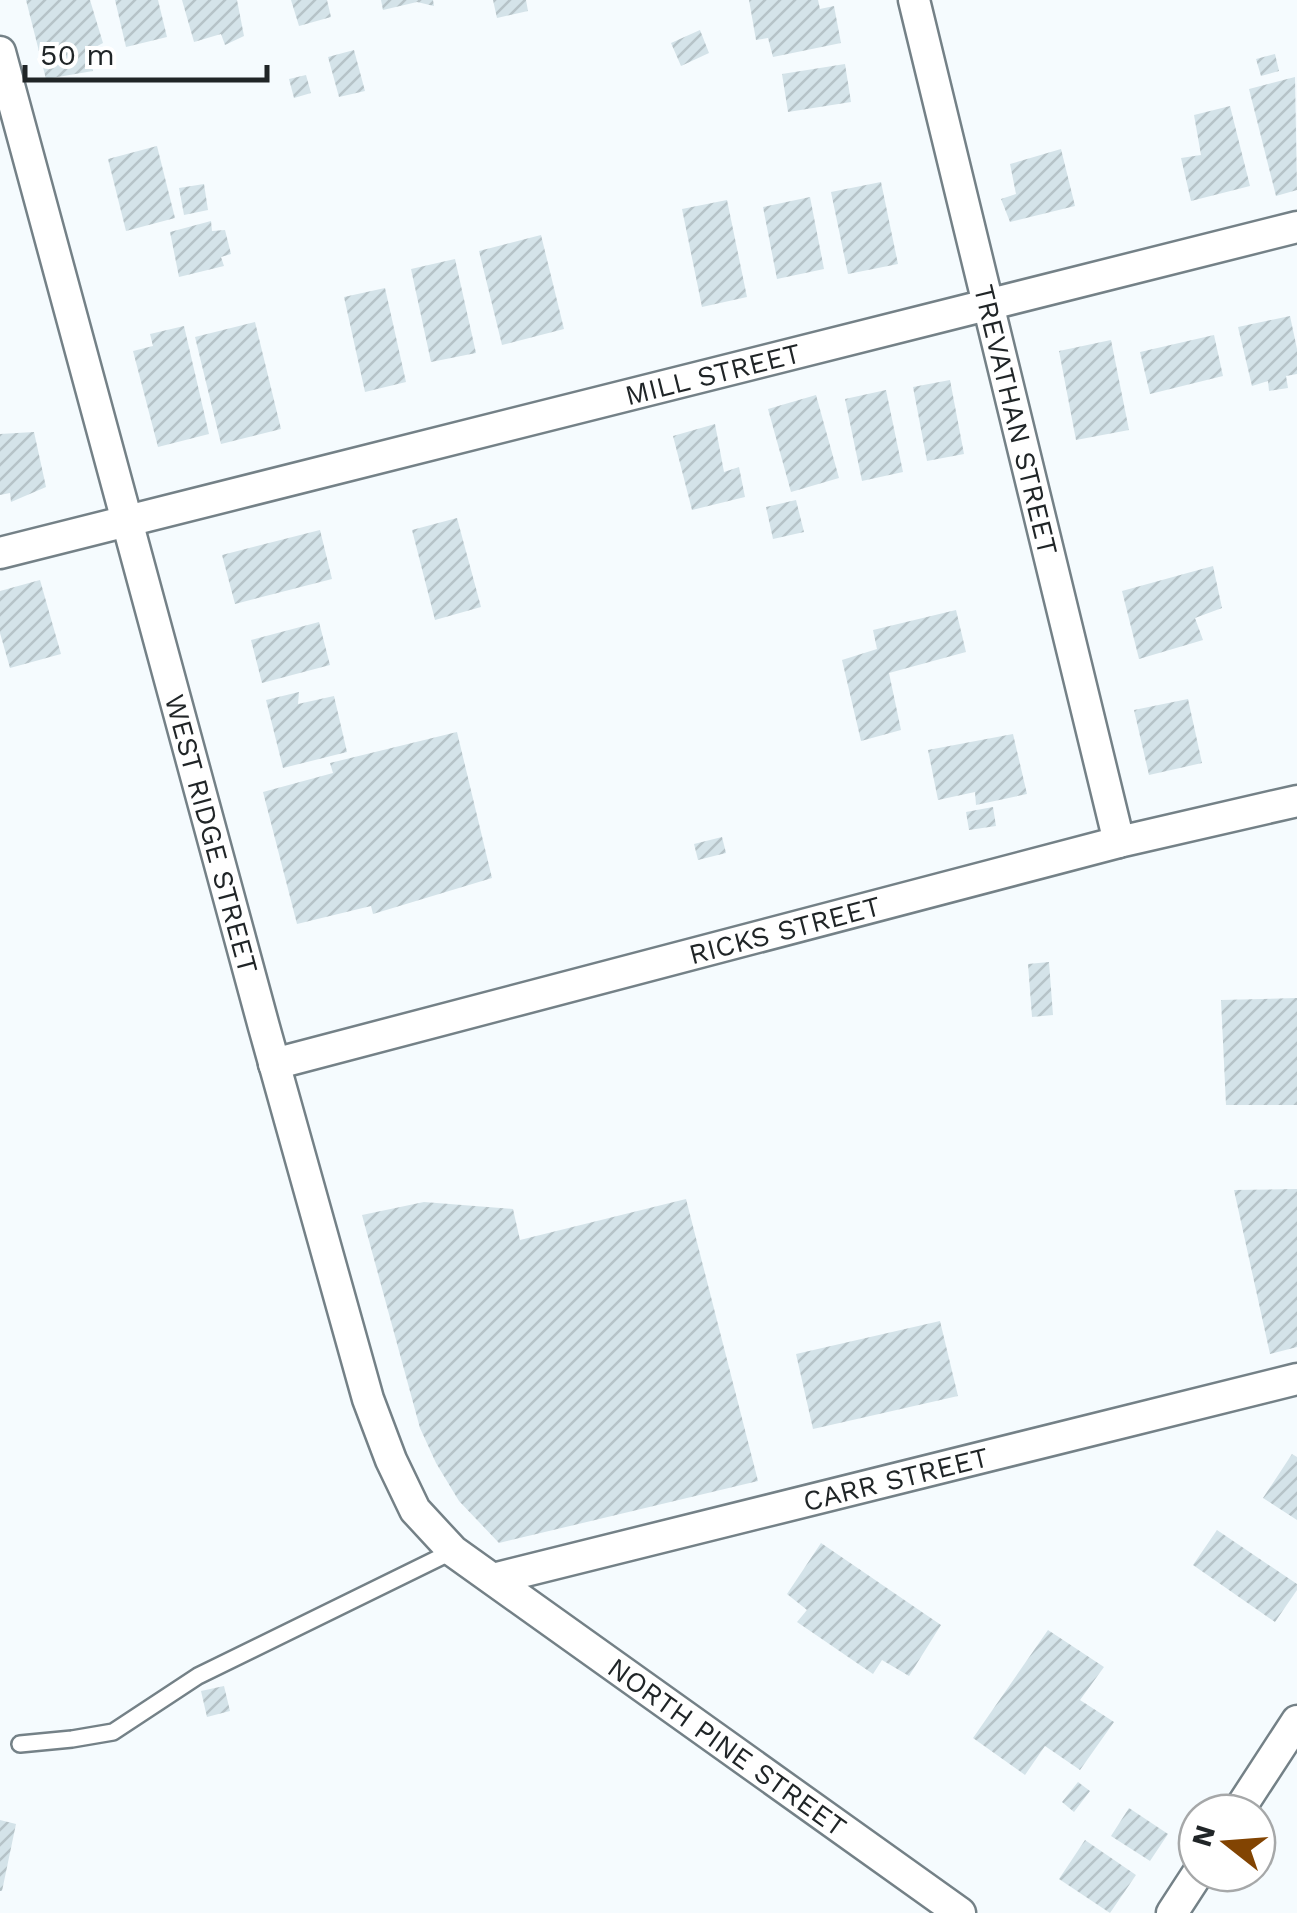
<svg xmlns="http://www.w3.org/2000/svg" width="1297" height="1913" viewBox="0 0 1297 1913" font-family="'Work Sans',sans-serif">
<style>
.building{fill:url(#building-hatch)}
.lines{fill:none;stroke-linecap:round;stroke-linejoin:round}
.service-casing{stroke:#748187;stroke-width:20}
.minor-casing{stroke:#748187;stroke-width:35}
.service{stroke:#fff;stroke-width:15}
.minor{stroke:#fff;stroke-width:30}
.labels{text-anchor:middle;dominant-baseline:central;stroke-width:8;stroke-linejoin:round;paint-order:stroke}
.street-label{font-size:28px;fill:#202527;stroke:#fff}
</style>
<defs>
<pattern id="building-hatch" width="6" height="6" patternUnits="userSpaceOnUse" patternTransform="scale(2.5)"><rect width="6" height="6" fill="#d4e3e9"/><path d="M-1 1l2-2M0 6l6-6M5 7l2-2" fill="none" stroke="#b6c3c8"/></pattern>
</defs>
<rect width="100%" height="100%" fill="#f5fbfe"/>
<!-- building -->
<path class="building" d="M26,0H90L103,43L90,50L93,71L46,79Z
M115,0H158L167,37L126,47Z
M182,0H237L244,36L225,45L221,34L194,42Z
M291,0H327L331,17L299,26Z
M381,0H433L434,6L417,2L383,10Z
M493,0H526L528,11L497,18Z
M749,0H818L820,9L834,6L841,43L773,57L768,38L756,40Z
M700,30L709,53L681,66L671,43Z
M354,50L365,91L339,97L328,57Z
M1275,54L1279,71L1261,76L1256,59Z
M845,64L851,102L788,112L782,74Z
M306,75L311,93L294,98L289,79Z
M1295,77L1297,190L1276,196L1249,89Z
M1230,106L1250,186L1191,201L1181,158L1201,155L1194,115Z
M157,146L175,218L126,231L108,159Z
M1061,149L1075,206L1010,222L1001,199L1016,194L1010,164Z
M881,182L898,264L848,274L831,192Z
M204,184L208,210L184,215L179,188Z
M810,197L824,269L777,279L763,207Z
M727,200L747,297L702,307L682,209Z
M211,221L212,231L225,230L231,254L221,257L224,266L179,277L170,232Z
M541,235L564,329L502,345L479,251Z
M455,259L476,353L431,362L411,269Z
M385,288L406,382L365,392L344,297Z
M1290,316L1297,349V374L1286,376L1288,388L1269,391L1268,381L1252,386L1238,327Z
M255,322L281,429L221,444L195,337Z
M184,326L209,434L158,447L133,351L153,346L150,334Z
M1214,335L1223,376L1150,394L1140,352Z
M1111,340L1129,430L1076,440L1059,351Z
M950,380L964,454L927,461L913,387Z
M886,390L903,472L862,481L845,399Z
M816,395L839,478L791,492L768,409Z
M715,424L724,472L739,467L745,497L692,510L673,436Z
M34,432L46,487L11,502L10,493L0,495V434Z
M796,500L804,532L773,539L766,507Z
M457,518L481,607L435,620L412,530Z
M320,530L332,579L235,604L222,555Z
M1213,566L1222,608L1195,618L1203,640L1139,659L1122,591Z
M40,580L61,654L10,668L0,633V591Z
M956,610L966,652L889,673L901,730L861,741L842,660L877,649L873,630Z
M319,622L330,665L262,683L251,640Z
M299,692L298,704L334,696L347,752L283,768L266,700Z
M1188,699L1202,763L1149,775L1134,710Z
M457,732L492,878L373,914L371,906L297,924L263,792L333,773L330,763Z
M1013,734L1027,794L976,805L975,792L938,800L928,750Z
M993,807L996,826L969,830L966,812Z
M722,837L726,853L698,860L694,844Z
M1049,962L1053,1015L1032,1017L1028,964Z
M1297,998V1105H1226L1221,1000Z
M1297,1189V1347L1270,1354L1234,1190Z
M686,1199L758,1481L499,1543L459,1501L436,1463L420,1428L362,1215L424,1202L513,1209L520,1240Z
M940,1321L958,1396L813,1429L796,1354Z
M1292,1454L1297,1457V1520L1263,1498Z
M1217,1530L1297,1584V1590L1275,1622L1193,1565Z
M821,1543L941,1625L909,1676L882,1660L873,1674L797,1622L807,1610L787,1594Z
M1048,1630L1104,1667L1080,1700L1114,1722L1080,1770L1045,1746L1025,1775L973,1738Z
M224,1686L230,1711L207,1717L201,1691Z
M1078,1782L1090,1791L1074,1812L1062,1802Z
M1129,1808L1168,1834L1150,1861L1111,1836Z
M0,1820L16,1824L2,1891H0Z
M1085,1840L1136,1875L1110,1913L1059,1879Z"/>
<g class="lines">
<defs>
<path id="service" d="M20,1744L72,1739L113,1732L198,1676L453,1551"/>
<g id="minor">
<path id="s1" d="M914,0L1119,842"/>
<path id="s2" d="M0,52L264,1027L368,1399L391,1460L415,1510L453,1551L960,1913"/>
<path id="s3" d="M0,553L1297,227"/>
<path id="s4" d="M274,1064L1119,842L1297,801"/>
<path id="s5" d="M493,1579L1297,1379"/>
<path d="M1237,1813L1297,1721"/>
<path d="M1172,1913L1198,1873"/>
</g>
</defs>
<!-- service casing -->
<use href="#service" class="service-casing"/>
<!-- minor casing -->
<use href="#minor" class="minor-casing"/>
<!-- service -->
<use href="#service" class="service"/>
<!-- minor -->
<use href="#minor" class="minor"/>
</g>
<g class="labels">
<!-- street labels -->
<g class="street-label">
<text stroke="none"><textPath href="#s3" startOffset="735">MILL STREET</textPath></text>
<text stroke="none"><textPath href="#s1" startOffset="432">TREVATHAN STREET</textPath></text>
<text stroke="none"><textPath href="#s2" startOffset="810">WEST RIDGE STREET</textPath></text>
<text stroke="none"><textPath href="#s4" startOffset="528">RICKS STREET</textPath></text>
<text stroke="none"><textPath href="#s5" startOffset="415">CARR STREET</textPath></text>
<text stroke="none"><textPath href="#s2" startOffset="1910">NORTH PINE STREET</textPath></text>
</g>
</g>
<!-- north arrow -->
<g transform="translate(1227 1843) rotate(287)"><circle r="48" fill="#ffffff" stroke="#a6a8a9" stroke-width="2.5"/>
<path d="M0-8L18 38L0 25L-18 38Z" fill="#824402"/>
<text y="-15" font-size="28" font-weight="bold" text-anchor="middle" fill="#202527">N</text>
</g>
<!-- scale -->
<path d="M25 65v15h242v-15" fill="none" stroke="#202527" stroke-width="5"/>
<text x="40" y="65" font-size="30" fill="#202527" stroke="#ffffff" stroke-width="8" paint-order="stroke">50 m</text>
</svg>
